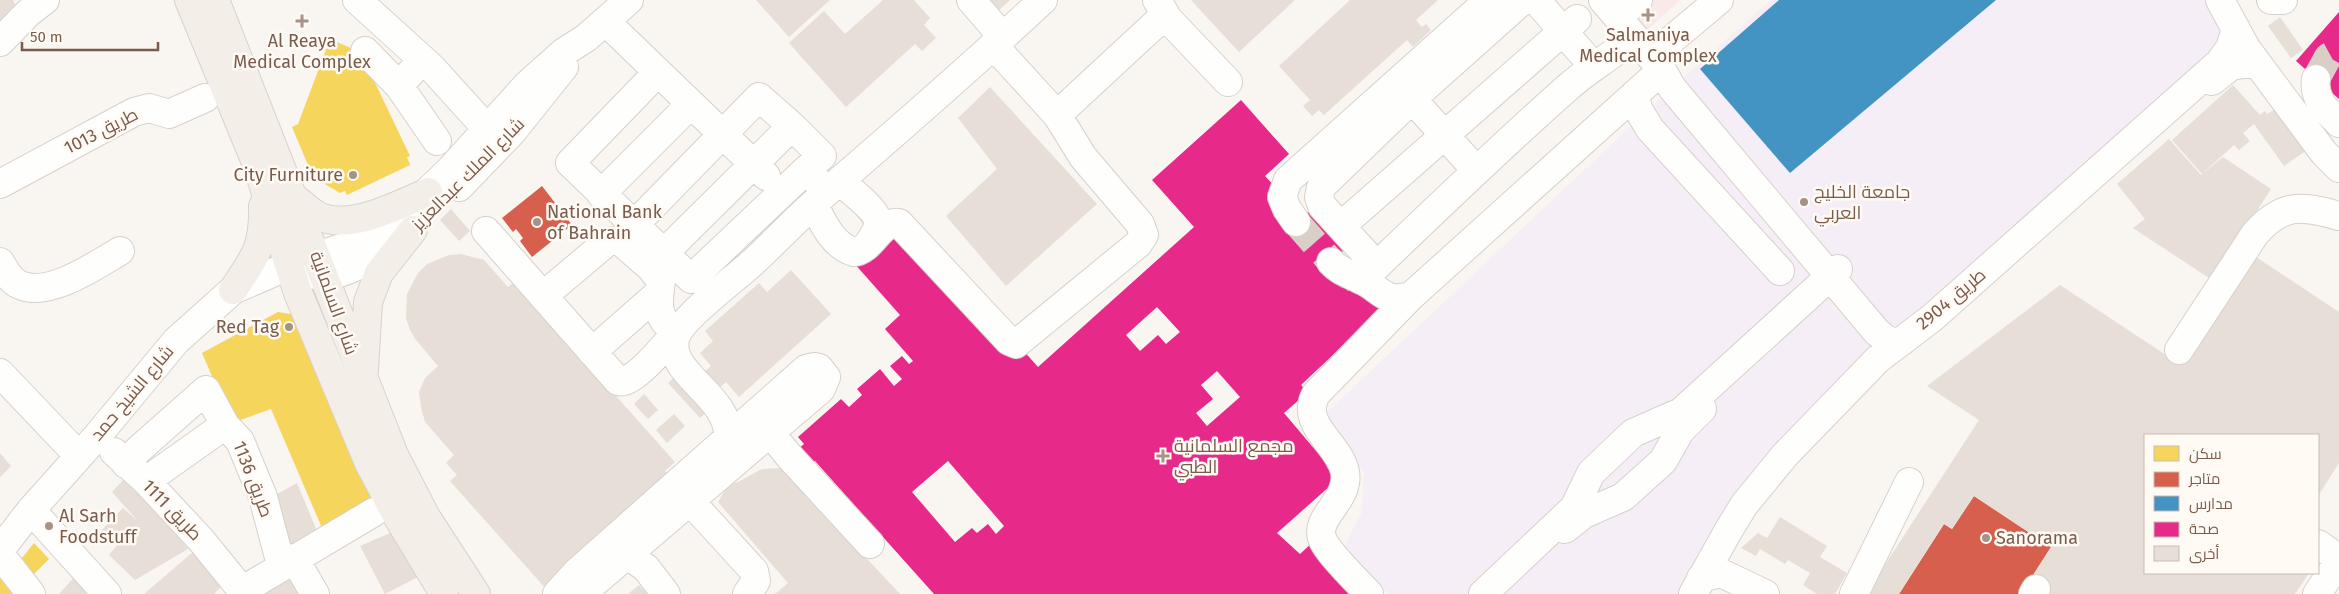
<svg xmlns="http://www.w3.org/2000/svg" width="2339" height="594" viewBox="0 0 2339 594" font-family="'Fira Sans',Cairo,sans-serif">
<style>
.education{fill:#f6eef6}
.medical{fill:#fae9e9}
.homes{fill:#f6d55c}
.shops{fill:#d6604d}
.schools{fill:#4393c3}
.health{fill:#e7298a;fill-rule:evenodd}
.building{fill:#e6ded7}
.lines{fill:none;stroke-linecap:round;stroke-linejoin:round}
.minor-tunnel{stroke:#d9cfc7;stroke-width:28;stroke-dasharray:28 14;stroke-linecap:butt}
.minor-casing{stroke:#d7d1cb;stroke-width:30}
.major-casing{stroke:#dad1cc;stroke-width:30}
.minor{stroke:#fefefd;stroke-width:28}
.major{stroke:#f3eee8;stroke-width:28}
.poi-dot{fill:#a69286;stroke:#fffaf3;stroke-width:2}
.labels{text-anchor:middle;dominant-baseline:central;stroke-width:5;stroke-linejoin:round;paint-order:stroke}
.poi-label{font-size:18px;fill:#7a5c4d;stroke:#fffaf3;text-anchor:start}
.street-label{font-size:18px;fill:#7a5c4d;stroke:#fffaf3}
</style>
<rect width="100%" height="100%" fill="#f9f5f0"/>
<!-- education -->
<path class="education" d="M1771,0H2204L2223,26L2222,56L1905,333L1895,327L1868,347L1864,362L1688,594H1388L1345,545L1362,512L1364,472L1322,417L1682,78Z"/>
<!-- medical -->
<path class="medical" d="M1620,0H1680L1647,30Z"/>
<!-- homes -->
<path class="homes" d="M330,39L353,49L366,74L370,72L410,156L407,157L410,165L347,195L345,191L340,193L313,177L292,127L298,124Z
M278,312L298,315L376,504L325,535L271,409L232,423L202,353Z
M34,543L49,559L26,582L14,568Z
M0,576L24,594H0Z"/>
<!-- shops -->
<path class="shops" d="M542,186L572,225L532,257L520,241L523,238L516,229L513,232L502,218Z
M1974,496L2051,547L2030,580L2025,594H1899L1944,524L1952,529Z"/>
<!-- schools -->
<path class="schools" d="M1779,0H1996L1790,173L1700,69Z"/>
<!-- health -->
<path class="health" d="M2339,12V99L2296,61Z
M1241,100L1289,154L1265,176L1278,190L1267,199L1291,226L1308,212L1343,251L1326,266L1348,291L1352,287L1384,307L1301,385L1308,392L1284,413L1339,478L1277,533L1300,554L1314,541L1351,594H934L815,461L810,465L797,450L804,444L798,437L841,399L849,407L862,395L857,389L880,369L894,386L902,379L890,366L902,356L909,364L913,361L885,329L900,315L853,262L904,216L1038,367L1194,227L1152,180ZM1157,307L1180,332L1166,344L1158,335L1140,351L1126,335ZM1217,371L1240,397L1207,426L1196,413L1213,399L1201,385ZM948,461L1004,526L996,534L988,524L977,533L972,528L955,542L912,492Z"/>
<!-- building -->
<path class="building" d="M0,0H13L17,8L0,25Z
M756,0H830L789,37Z
M883,0H914L930,18L924,25L936,38L922,51L915,44L846,107L789,43L824,11L845,34Z
M981,0H1010L994,15Z
M1191,0H1295L1239,52Z
M1350,0H1438L1416,20L1422,27L1426,24L1431,30L1413,47L1407,40L1324,115L1319,110L1312,116L1303,106L1310,100L1279,66Z
M2280,17L2303,50L2291,58L2268,26Z
M2233,85L2260,115L2265,111L2267,114L2277,108L2307,150L2284,166L2254,124L2243,133L2250,141L2239,150L2234,145L2202,174L2172,140Z
M990,87L1097,204L1006,286L946,216L997,169L958,118Z
M2169,139L2201,175L2223,157L2271,189L2212,280L2133,228L2145,219L2117,184Z
M451,209L470,231L459,241L440,220Z
M461,254L484,260L508,287L514,282L675,462L665,471L671,478L547,590L450,481L457,475L446,463L454,455L425,422L421,407L419,392L425,378L438,366L416,340L410,330L406,318L407,294L418,273L427,264L449,255Z
M2253,255L2339,312V463L2318,496V435H2145V573H2309L2295,594H2051L2030,580L2051,547L1974,496L1952,529L1944,524L1899,594H1866L1979,420L1927,386L2060,285L2181,365Z
M791,270L831,314L739,397L726,382L715,392L700,376L711,366L700,353L713,341L705,331L759,283L767,292Z
M679,373L711,408L700,418L668,383Z
M644,394L658,410L648,419L634,404Z
M674,414L685,426L667,443L656,430Z
M0,453L11,466L0,477Z
M780,468L785,471L900,594H775L788,583L718,502L728,485L738,482L762,469Z
M123,480L155,510L188,549L135,580L109,555L118,544L101,531L123,508L138,521L112,492Z
M297,483L319,536L290,553L268,499Z
M1780,517L1827,546L1820,557L1847,573L1835,594H1817L1803,585L1810,573L1788,560L1785,564L1760,549L1756,556L1741,548L1758,533L1767,538Z
M395,531L418,577L385,594L360,546Z
M193,552L221,587L214,594H144Z
M298,570L311,594H263Z
M76,575L94,594H59Z
M639,585L647,594H628Z"/>
<g class="lines">
<!-- minor-tunnel -->
<path class="minor-tunnel" d="M2316,79L2328,57L2339,51
M1296,222L1331,262"/>
<defs>
<path id="minor" d="M357,0L431,67L499,142
M971,0L1003,37
M1157,0L1168,19L1228,82
M1536,0L1594,67
M1603,0L1662,70L1672,88L1876,331L1885,339L1896,343
M2220,0L2246,48L2324,153L2339,168
M2271,0H2283
M1618,17L1638,0
M605,21L766,176
M0,42L28,13L45,0
M365,51L399,86
M1651,57L1719,0
M422,60L399,86L437,141
M658,72L570,163L691,279L806,170L827,191
M2316,79C2313,99 2326,110 2339,123
M2212,81L2231,66L2256,62
M1635,94L1638,109L1650,129L1780,271
M1412,99L1476,170
M1057,115L1165,15
M792,126L822,156L806,170
M840,181C849,190 878,210 878,223C878,231 872,238 868,244
M0,184L134,112L149,108L169,114L205,98
M459,187L512,132L564,67
M601,194L691,104
M814,205C823,223 833,246 854,252C872,251 880,220 899,223L1009,341L1016,344L1138,244L1144,235L1140,224L1083,157L1057,115L994,46
M1296,222L1287,209L1282,197L1288,180L1489,0
M634,225L759,97L792,126L664,253
M1341,226L1577,19
M486,231L618,381C633,386 667,343 677,331C655,320 658,302 661,281L651,268L619,240L607,242L543,296
M0,262C5,270 10,281 20,285C49,298 96,265 120,251
M1331,262C1340,272 1350,274 1361,280C1382,289 1383,304 1411,296
M1377,266L1322,206L1319,197L1321,187L1412,99L1523,0
M302,272C339,286 377,254 407,234
M1362,280C1430,215 1497,150 1567,88C1588,69 1613,56 1633,37
M2179,350L2255,234C2282,203 2302,205 2339,216
M592,352L659,293
M0,373L79,456
M758,418L789,456L870,544
M728,437C730,396 667,374 675,339C679,319 735,279 752,263C778,239 802,213 829,190C901,128 973,65 1043,0
M114,452L146,481L201,540L245,594
M126,464L138,450L206,390L225,425L240,441L263,497L281,565
M146,481L225,425
M676,494L682,500L690,501L754,571L756,581L747,594
M31,510L107,594
M1565,529L1584,514L1623,497L1663,461L1680,431L1702,409
M2318,544L2339,559
M0,550L31,510L98,435L176,341L233,290L288,266L356,243L406,212L449,171L527,85L564,52L586,38L629,0
M0,554L31,594
M628,555L646,568L666,594
M294,558L315,594
M1701,578L1721,573L1765,594
M243,590L374,512
M557,594L577,572L806,369L815,367L819,368L826,377L821,389L581,594
M1369,594C1358,582 1326,551 1322,538C1315,516 1350,500 1345,472C1339,443 1299,425 1316,394L1411,296L1662,70
M1483,594L1574,508L1591,473L1633,433L1681,412L1838,269
M1693,594L1727,533L1744,505L1785,455L1878,359L1932,318L2219,63L2230,48L2236,29
M1854,594L1909,482
M2033,594L2036,589
M2317,594L2339,561"/>
<path id="major" d="M189,0L257,165L298,293L369,463L397,516L444,594
M215,0L394,455L426,517L476,594
M294,198C302,203 310,212 318,216C350,231 398,205 428,192
M233,290C255,257 264,247 263,206
M364,370L368,302L379,273L413,230"/>
</defs>
<!-- minor casing -->
<use href="#minor" class="minor-casing"/>
<!-- major casing -->
<use href="#major" class="major-casing"/>
<!-- minor -->
<use href="#minor" class="minor"/>
<!-- major -->
<use href="#major" class="major"/>
</g>
<!-- markers -->
<g class="poi-dot">
<path d="M1645.5 7.5h5v5h5v5h-5v5h-5v-5h-5v-5h5z"/>
<path d="M299.5 13.5h5v5h5v5h-5v5h-5v-5h-5v-5h5z"/>
<circle cx="353" cy="175" r="5"/>
<circle cx="1804" cy="202" r="5"/>
<circle cx="537" cy="222" r="5"/>
<circle cx="289" cy="327" r="5"/>
<path d="M1160.5 448.5h5v5h5v5h-5v5h-5v-5h-5v-5h5z"/>
<circle cx="49" cy="526" r="5"/>
<circle cx="1986" cy="538" r="5"/>
</g>
<g class="labels">
<!-- poi labels -->
<g class="poi-label">
<text x="1648" y="35" text-anchor="middle">Salmaniya<tspan x="1648" dy="21">Medical Complex</tspan></text>
<text x="302" y="41" text-anchor="middle">Al Reaya<tspan x="302" dy="21">Medical Complex</tspan></text>
<text x="343" y="175" text-anchor="end">City Furniture</text>
<text x="1814" y="192">جامعة الخليج<tspan x="1814" dy="21">العربي</tspan></text>
<text x="547" y="212">National Bank<tspan x="547" dy="21">of Bahrain</tspan></text>
<text x="279" y="327" text-anchor="end">Red Tag</text>
<text x="1174" y="446">مجمع السلمانية<tspan x="1174" dy="21">الطبي</tspan></text>
<text x="59" y="516">Al Sarh<tspan x="59" dy="21">Foodstuff</tspan></text>
<text x="1996" y="538">Sanorama</text>
</g>
<!-- street labels -->
<g class="street-label">
<text transform="translate(101 131) rotate(-27)">طريق 1013</text>
<text transform="translate(468 174) rotate(-45)">شارع الملك عبدالعزيز</text>
<text transform="translate(1951 299) rotate(-40)">طريق 2904</text>
<text transform="translate(334 303) rotate(70)">شارع السلمانية</text>
<text transform="translate(132 393) rotate(-50)">شارع الشيخ حمد</text>
<text transform="translate(253 479) rotate(69)">طريق 1136</text>
<text transform="translate(172 510) rotate(46)">طريق 1111</text>
</g>
</g>
<!-- legend -->
<rect x="2144" y="434" width="175" height="140" fill="#fffaf3" stroke="#cabbb1"/>
<rect x="2154" y="446" width="25" height="15" fill="#f6d55c" stroke="#cabbb1"/>
<text x="2189" y="459" font-size="15" fill="#7a5c4d">سكن</text>
<rect x="2154" y="472" width="25" height="15" fill="#d6604d" stroke="#cabbb1"/>
<text x="2189" y="484" font-size="15" fill="#7a5c4d">متاجر</text>
<rect x="2154" y="496" width="25" height="15" fill="#4393c3" stroke="#cabbb1"/>
<text x="2189" y="509" font-size="15" fill="#7a5c4d">مدارس</text>
<rect x="2154" y="522" width="25" height="15" fill="#e7298a" stroke="#cabbb1"/>
<text x="2189" y="534" font-size="15" fill="#7a5c4d">صحة</text>
<rect x="2154" y="546" width="25" height="15" fill="#e6ded7" stroke="#cabbb1"/>
<text x="2189" y="559" font-size="15" fill="#7a5c4d">أخرى</text>
<!-- scale -->
<path d="M22 42v8h136v-8" fill="none" stroke="#7a5c4d" stroke-width="2.5"/>
<text x="30" y="42" font-size="15" fill="#7a5c4d" stroke="#fffaf3" stroke-width="4" paint-order="stroke">50 m</text>
</svg>
